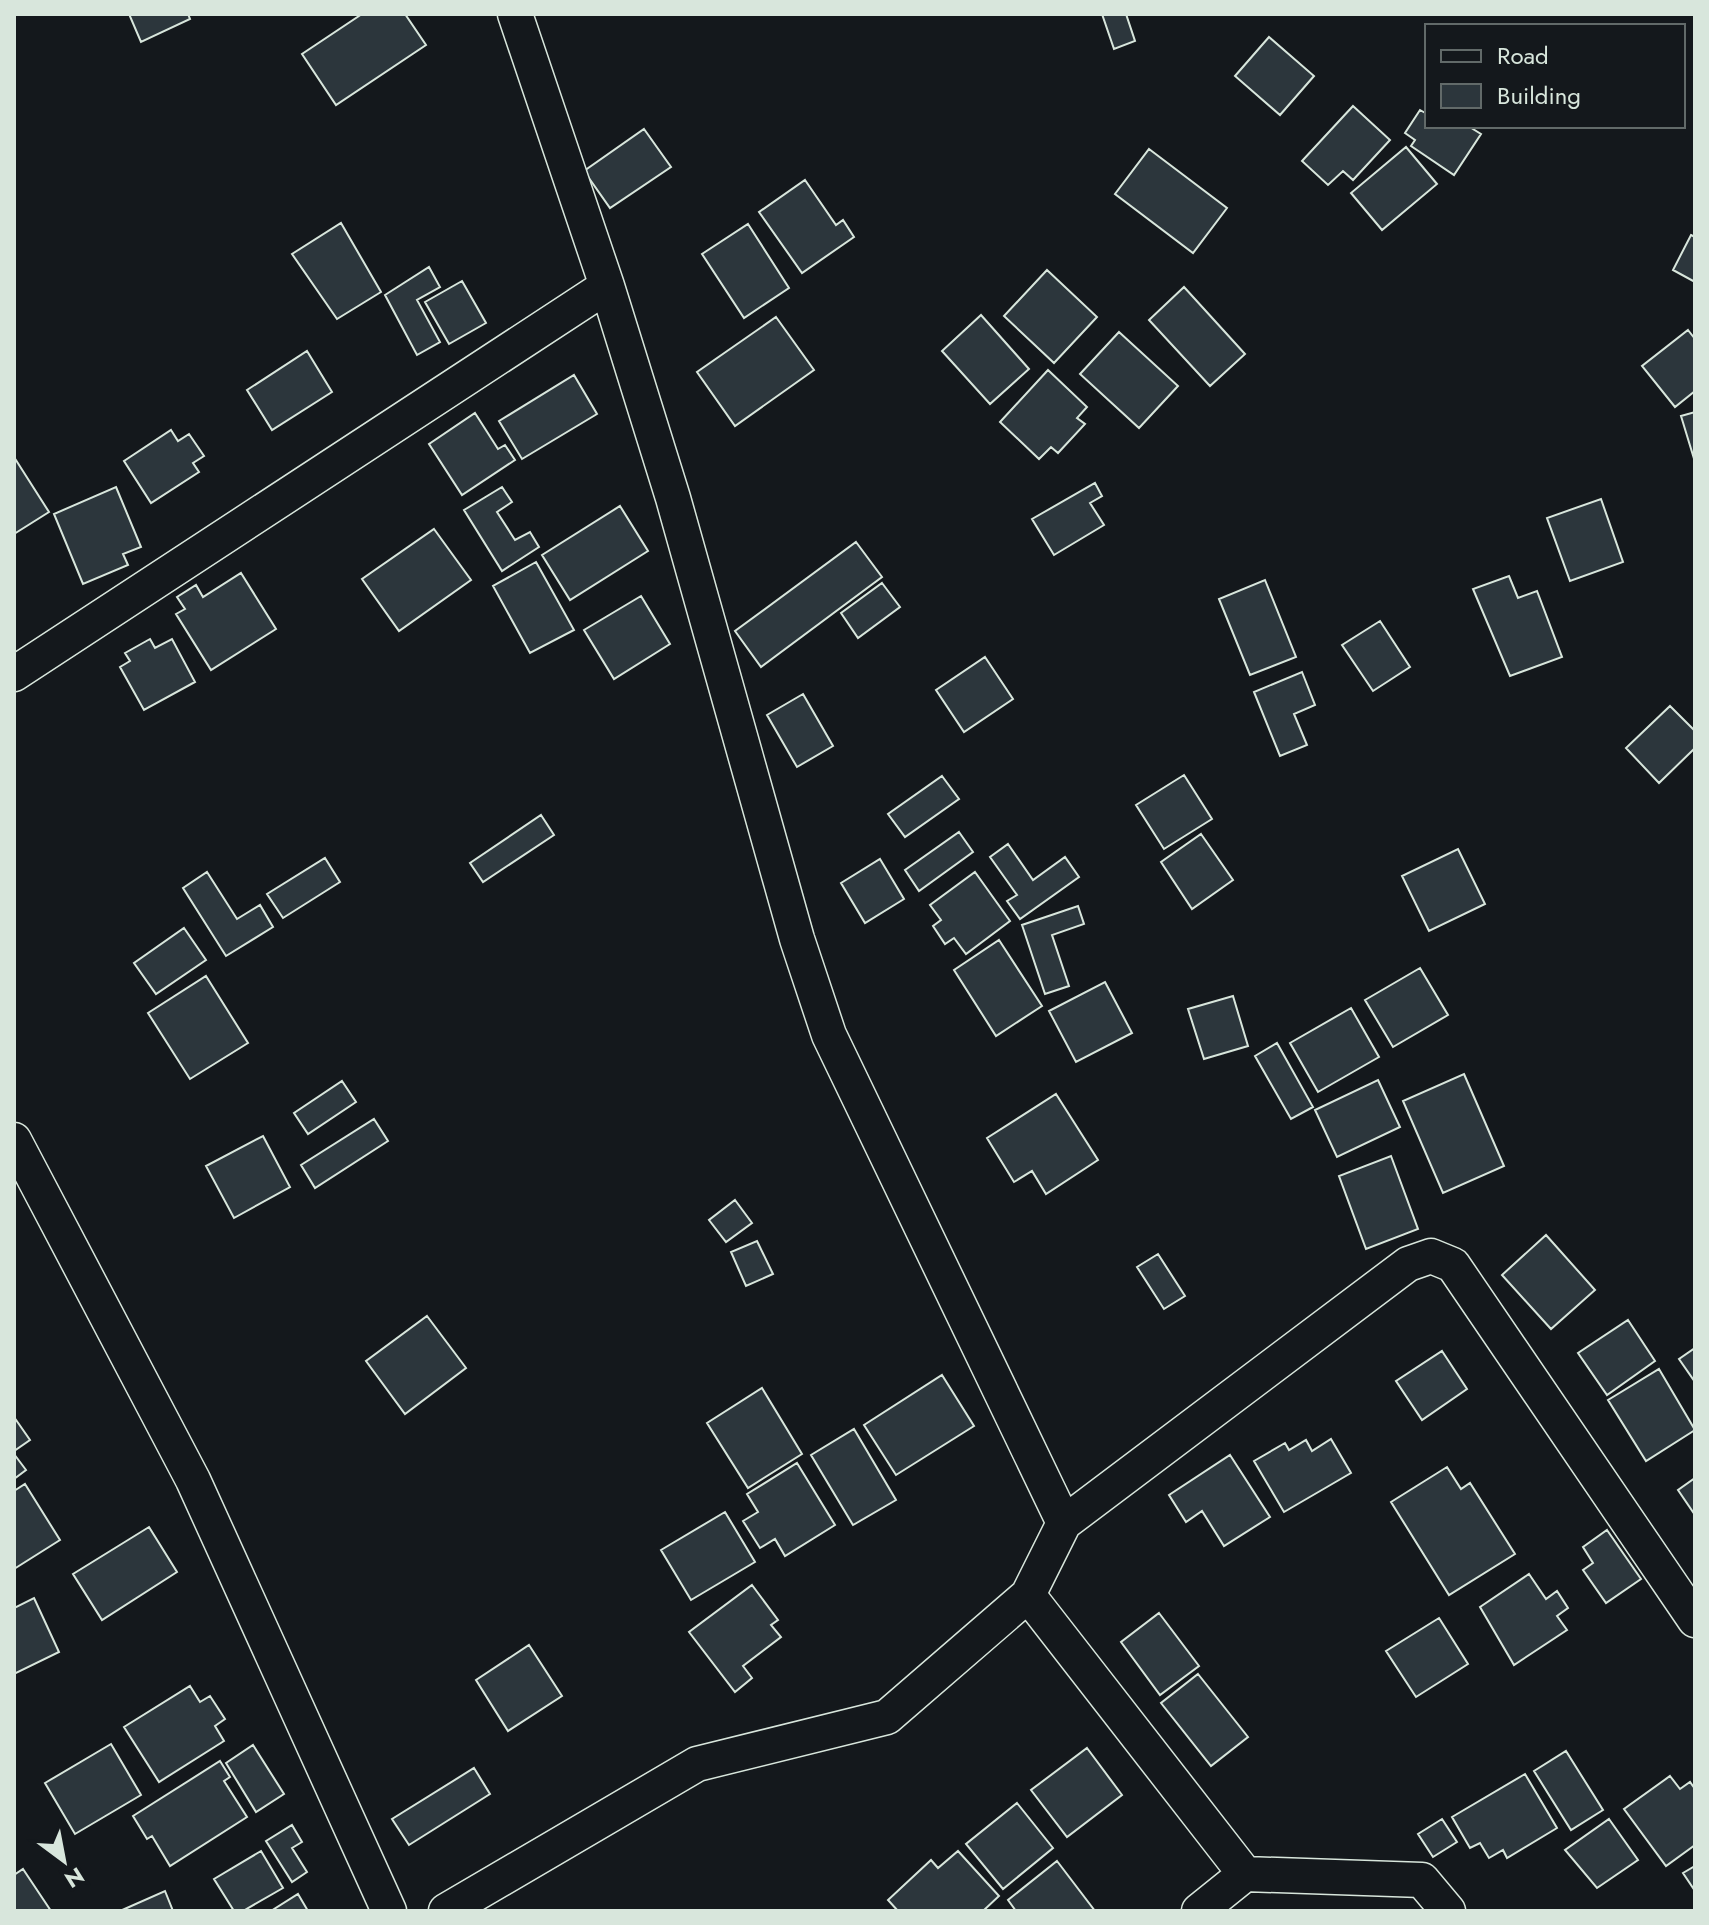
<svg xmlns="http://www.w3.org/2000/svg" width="1709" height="1925" viewBox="0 0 1709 1925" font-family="Jost,sans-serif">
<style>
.building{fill:#2c363c;stroke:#d8e6dc;stroke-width:2}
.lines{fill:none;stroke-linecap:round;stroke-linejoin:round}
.street-casing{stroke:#d8e6dc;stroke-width:37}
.street{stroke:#14181c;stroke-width:34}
</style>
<rect width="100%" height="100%" fill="#14181c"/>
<!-- building -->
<path class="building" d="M129,14H188L190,19L141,42Z
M362,14H405L426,45L336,105L302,54Z
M1102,14H1126L1135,41L1114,49Z
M1269,37L1314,76L1280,115L1235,76Z
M1353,106L1390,140L1353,180L1343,171L1328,185L1302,161Z
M1420,110L1427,114V126H1468L1481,134L1454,175L1411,146L1415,140L1405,133Z
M644,129L671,167L610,208L584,171Z
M1406,147L1437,184L1382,230L1351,193Z
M1149,149L1227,208L1193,253L1115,194Z
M805,180L836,225L843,220L854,237L802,273L759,212Z
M341,223L381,292L337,319L292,254Z
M748,224L789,288L744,318L702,254Z
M1691,235L1695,237V282L1673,270Z
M429,267L440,287L417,300L440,342L417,355L385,295Z
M1047,270L1097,317L1054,363L1004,316Z
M462,281L486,323L449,344L425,302Z
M1184,287L1245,354L1210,386L1149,320Z
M981,315L1029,369L990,404L942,351Z
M776,317L814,370L735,426L697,372Z
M1688,330L1695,339V391L1675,407L1642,366Z
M1119,332L1178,386L1139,428L1080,374Z
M307,351L332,392L272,430L247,390Z
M1048,370L1087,407L1077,418L1085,424L1058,453L1051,447L1039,459L1000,422Z
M574,375L597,414L522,459L499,421Z
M1695,412V462L1681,416Z
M475,413L498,449L505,445L515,460L462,495L429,444Z
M171,430L178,441L189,434L204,456L193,463L199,472L151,503L124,461Z
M14,457L49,512L14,534Z
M1095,483L1102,496L1090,503L1104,525L1054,555L1032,519Z
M116,487L141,547L123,554L128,565L83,584L54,514Z
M502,487L512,502L497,512L515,540L530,532L539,547L502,571L464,510Z
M1601,499L1623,562L1570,581L1547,518Z
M620,506L648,551L570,600L542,555Z
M434,529L471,580L399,631L362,579Z
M856,542L882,577L761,667L735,631Z
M536,562L574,630L530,653L493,586Z
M241,573L276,629L211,670L176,614L185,609L177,597L196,585L203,597Z
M1509,576L1518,598L1537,591L1562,657L1510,676L1473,589Z
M1265,580L1296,657L1250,675L1219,599Z
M882,583L900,607L858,638L841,613Z
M641,596L670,644L614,679L584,630Z
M1380,621L1410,667L1373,691L1342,645Z
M150,639L155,648L172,639L195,682L144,710L120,667L130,661L125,653Z
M985,657L1013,699L964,732L936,690Z
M1302,672L1315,705L1294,714L1307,745L1280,756L1254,692Z
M803,694L833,746L797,767L767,715Z
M1670,706L1695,731V748L1659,783L1626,748Z
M1184,775L1212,819L1164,849L1136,805Z
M942,776L959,799L905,837L888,814Z
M541,815L554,835L483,882L470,863Z
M959,832L973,852L919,891L905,870Z
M1201,834L1233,880L1192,909L1161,862Z
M1008,844L1033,880L1065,857L1079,877L1020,919L1007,901L1017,895L990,857Z
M1458,849L1485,904L1429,931L1402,876Z
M325,858L340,882L283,918L267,894Z
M880,859L904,899L865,923L841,883Z
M207,872L237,919L260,905L273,927L226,956L183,888Z
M975,872L1010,921L966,954L954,938L945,944L933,926L941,920L930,905Z
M1078,906L1084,924L1052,935L1069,986L1045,994L1022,925Z
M184,928L206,960L156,994L134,963Z
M999,940L1042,1006L996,1036L954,970Z
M1420,968L1448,1015L1393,1047L1365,1000Z
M206,976L248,1043L190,1079L148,1013Z
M1105,982L1132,1033L1076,1062L1049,1011Z
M1233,996L1248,1046L1204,1059L1188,1009Z
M1351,1008L1379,1057L1318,1092L1290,1043Z
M1277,1043L1313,1107L1291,1119L1255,1056Z
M1464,1074L1504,1166L1443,1193L1403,1101Z
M1378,1080L1400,1127L1337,1157L1315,1110Z
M342,1081L356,1102L308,1134L294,1113Z
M1056,1094L1098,1160L1046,1194L1032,1171L1014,1182L987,1138Z
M374,1119L388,1141L315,1188L301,1165Z
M263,1136L290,1187L234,1218L206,1166Z
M1391,1156L1418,1229L1366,1249L1339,1176Z
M735,1200L752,1223L726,1242L709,1220Z
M1546,1235L1595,1290L1551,1329L1502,1275Z
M757,1241L773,1274L746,1286L731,1252Z
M1158,1254L1185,1296L1164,1309L1137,1267Z
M427,1316L466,1368L405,1414L366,1361Z
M1628,1320L1655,1361L1607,1395L1578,1353Z
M1695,1348V1382L1679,1359Z
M1442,1351L1467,1389L1422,1420L1396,1381Z
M1659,1369L1695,1430L1646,1461L1608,1400Z
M942,1375L974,1426L896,1475L864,1425Z
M762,1388L802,1454L748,1488L707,1423Z
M14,1417L30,1440L14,1451Z
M854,1429L896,1500L853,1525L811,1455Z
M1331,1439L1351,1473L1284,1512L1254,1461L1285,1443L1289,1450L1306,1440L1312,1451Z
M14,1454L26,1470L14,1479Z
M1230,1455L1270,1517L1224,1546L1202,1511L1186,1522L1169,1495Z
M797,1463L835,1525L785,1556L775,1539L760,1548L743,1521L758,1512L747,1494Z
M1447,1467L1461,1489L1470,1483L1515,1554L1449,1595L1391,1502Z
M1695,1478V1515L1678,1490Z
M25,1484L60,1540L14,1569V1491Z
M725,1512L755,1562L691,1600L661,1550Z
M149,1527L177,1572L102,1620L73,1574Z
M1607,1530L1641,1579L1606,1603L1583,1570L1593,1563L1583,1547Z
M1529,1574L1546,1599L1557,1591L1568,1608L1557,1616L1567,1630L1514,1665L1480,1607Z
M752,1585L778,1620L771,1625L781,1637L743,1666L752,1678L735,1692L689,1632Z
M34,1598L59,1652L14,1674V1608Z
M1159,1613L1199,1666L1160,1695L1121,1642Z
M1439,1618L1468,1664L1416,1697L1386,1651Z
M529,1645L562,1696L508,1731L476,1680Z
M1198,1674L1248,1737L1211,1766L1161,1703Z
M190,1686L200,1702L210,1696L225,1719L215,1726L224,1741L159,1782L124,1727Z
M111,1744L141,1795L75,1834L45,1783Z
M253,1745L284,1794L256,1812L226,1763Z
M1087,1748L1122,1795L1067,1837L1031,1790Z
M1566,1751L1603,1810L1571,1830L1534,1771Z
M220,1761L230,1777L224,1781L247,1817L170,1866L152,1836L147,1839L133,1816Z
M474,1768L490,1794L409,1845L392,1819Z
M1525,1774L1557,1828L1507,1858L1503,1850L1489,1858L1480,1843L1470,1848L1452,1817Z
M1670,1776L1680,1789L1690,1782L1695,1789V1845L1666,1866L1624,1809Z
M1017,1803L1053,1848L1003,1889L966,1844Z
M1442,1819L1457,1842L1433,1857L1418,1834Z
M1609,1819L1638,1860L1597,1888L1565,1850Z
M292,1825L302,1842L292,1848L307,1872L292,1882L266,1841Z
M261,1851L283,1888L243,1911H234L214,1879Z
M958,1851L999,1896L983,1911H898L888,1900L931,1860L938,1868Z
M1057,1861L1095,1911H1016L1008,1900Z
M1695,1866V1891L1683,1873Z
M23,1869L51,1911H14V1875Z
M165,1891L173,1911H120Z
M298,1894L308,1911H271Z"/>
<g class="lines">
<defs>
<path id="street" d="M515,14L607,286L673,498L797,939L829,1035L1064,1523
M14,674L607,286
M14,1140L193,1480L389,1911
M1245,1874L1422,1880L1448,1911
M446,1911L697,1764L887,1717L1028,1595
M1199,1911L1245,1874L1028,1595L1064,1523L1408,1264L1431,1256L1453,1265L1695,1620"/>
</defs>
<!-- street casing -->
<use href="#street" class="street-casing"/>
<!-- street -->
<use href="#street" class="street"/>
</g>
<!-- border -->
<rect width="1709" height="1925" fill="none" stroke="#d8e6dc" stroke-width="32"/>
<!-- legend -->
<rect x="1425" y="24" width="260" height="104" fill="#14181c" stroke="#626a69" stroke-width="2"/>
<rect x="1441" y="50" width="40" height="12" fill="#14181c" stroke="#626a69" stroke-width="2"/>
<text x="1497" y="64" font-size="24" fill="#d8e6dc">Road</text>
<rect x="1441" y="84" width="40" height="24" fill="#2c363c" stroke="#626a69" stroke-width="2"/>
<text x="1497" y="104" font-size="24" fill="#d8e6dc">Building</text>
<!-- north arrow -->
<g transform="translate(64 1861) rotate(148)" stroke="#14181c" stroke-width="6" paint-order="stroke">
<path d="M0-6L14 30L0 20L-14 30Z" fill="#d8e6dc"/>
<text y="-12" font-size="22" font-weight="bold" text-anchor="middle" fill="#d8e6dc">N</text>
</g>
</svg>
